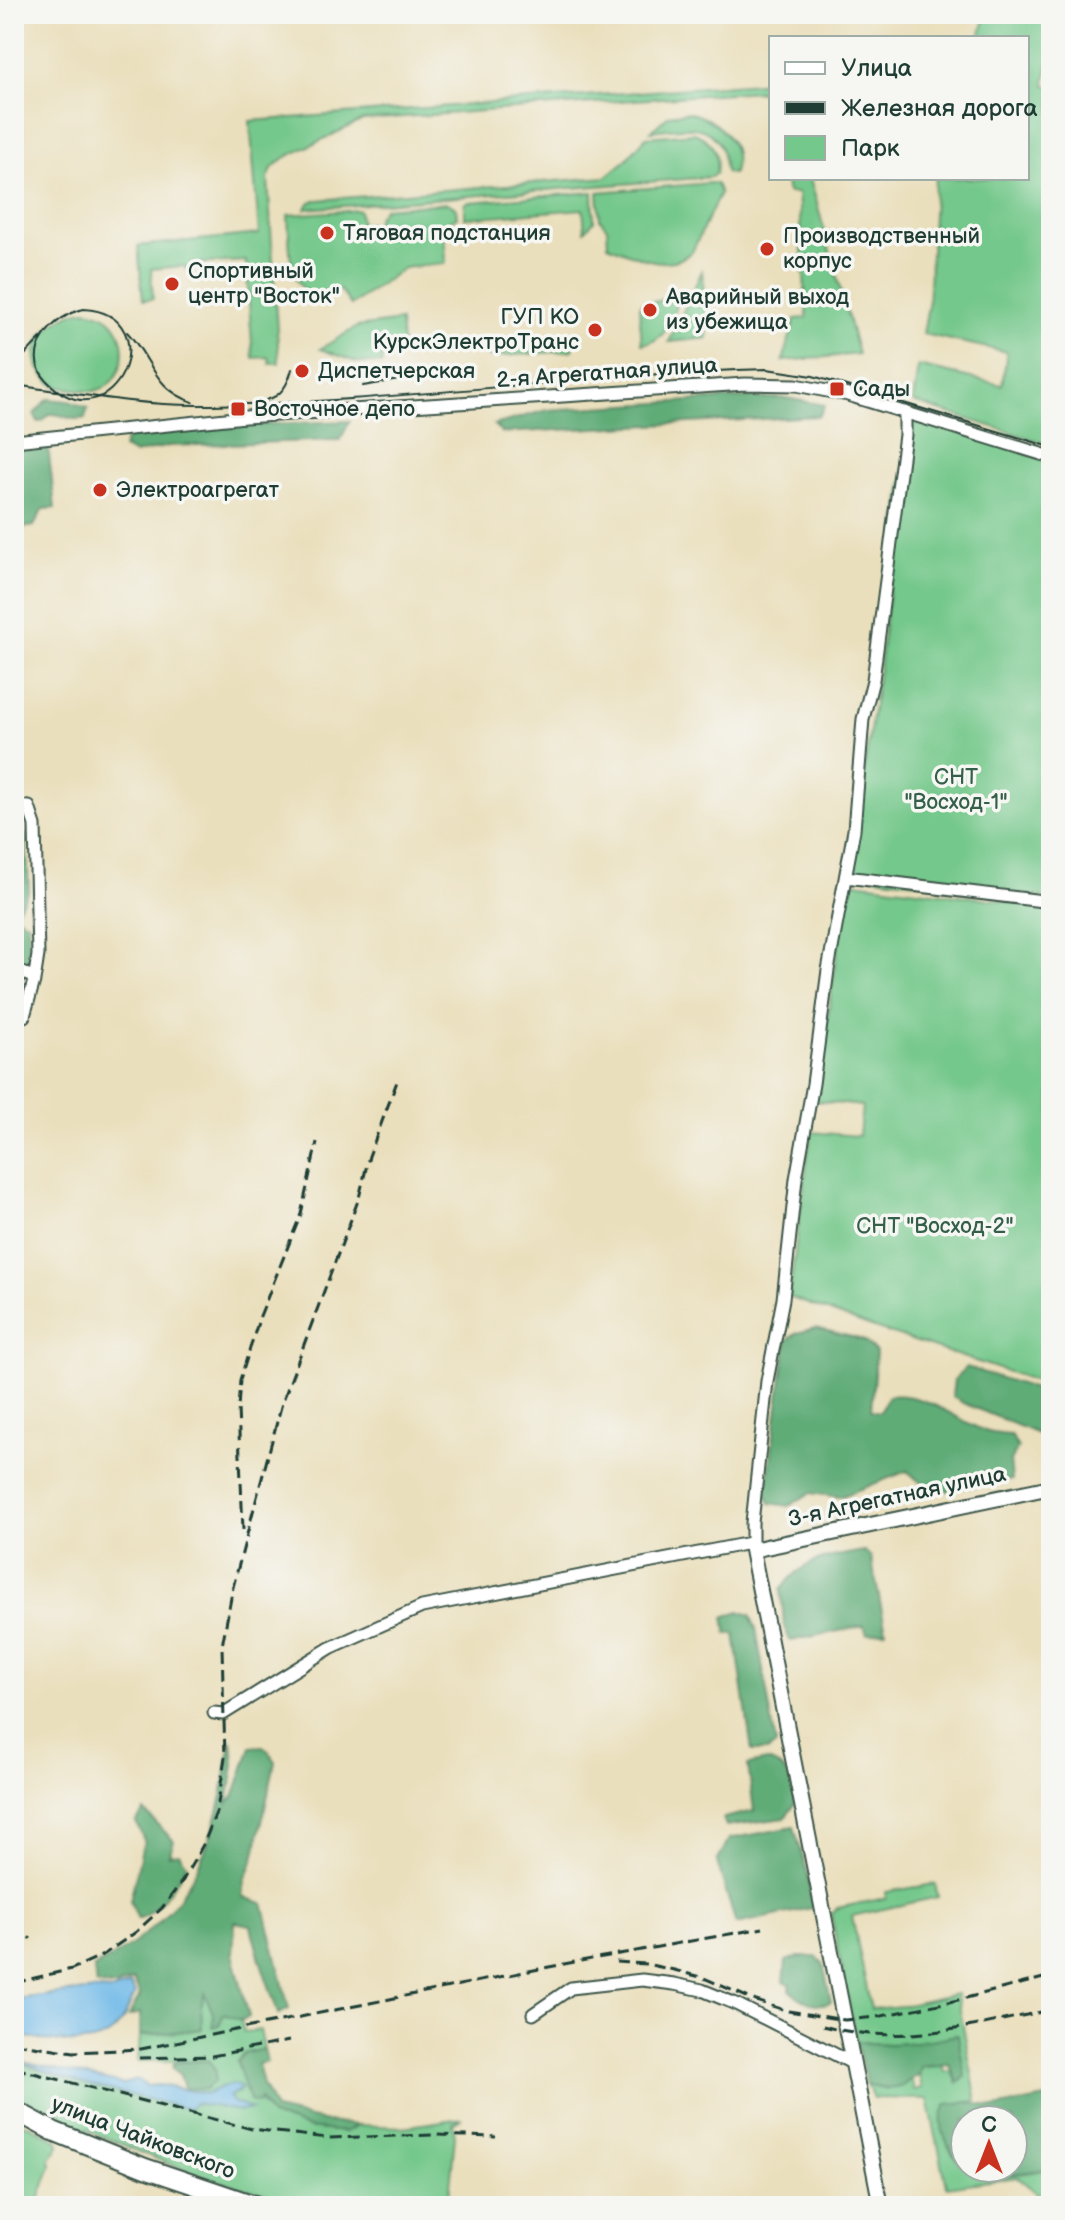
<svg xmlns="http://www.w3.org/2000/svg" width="1065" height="2220" viewBox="0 0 1065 2220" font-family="'Balsamiq Sans',sans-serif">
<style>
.green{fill:#74c88b;stroke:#4a8260;stroke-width:2}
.forest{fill:#5fac77;stroke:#3f7456;stroke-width:2}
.water{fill:#70b9e8;stroke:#487b8e;stroke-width:2}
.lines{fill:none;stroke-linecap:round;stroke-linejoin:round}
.minor-casing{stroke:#3d5548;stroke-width:15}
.tertiary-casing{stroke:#3d5548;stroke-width:18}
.primary-casing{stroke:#3d5548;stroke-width:22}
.minor{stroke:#fff;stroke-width:11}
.tertiary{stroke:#fff;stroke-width:14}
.primary{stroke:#fff;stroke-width:18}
.tram{stroke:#1f3d34;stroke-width:2}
.rail{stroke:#1f3d34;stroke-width:3;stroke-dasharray:12 6;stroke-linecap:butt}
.poi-dot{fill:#c8321e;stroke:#f6f6f2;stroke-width:3}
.labels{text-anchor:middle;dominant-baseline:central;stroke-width:7;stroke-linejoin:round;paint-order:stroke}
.poi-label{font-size:22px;fill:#1f3d34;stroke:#f6f6f2;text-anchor:start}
.street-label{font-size:22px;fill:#1f3d34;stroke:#f6f6f2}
.park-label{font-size:22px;fill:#34604a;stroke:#f6f6f2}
</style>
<rect width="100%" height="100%" fill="#f6f6f2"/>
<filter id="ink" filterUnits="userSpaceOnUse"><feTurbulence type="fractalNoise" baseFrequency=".0125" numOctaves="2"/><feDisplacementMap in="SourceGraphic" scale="16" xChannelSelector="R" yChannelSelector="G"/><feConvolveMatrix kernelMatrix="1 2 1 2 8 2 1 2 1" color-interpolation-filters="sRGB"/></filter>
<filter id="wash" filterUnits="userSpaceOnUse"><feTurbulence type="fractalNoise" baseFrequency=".006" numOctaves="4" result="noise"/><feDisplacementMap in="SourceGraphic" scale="32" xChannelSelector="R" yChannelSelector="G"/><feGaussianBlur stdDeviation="1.8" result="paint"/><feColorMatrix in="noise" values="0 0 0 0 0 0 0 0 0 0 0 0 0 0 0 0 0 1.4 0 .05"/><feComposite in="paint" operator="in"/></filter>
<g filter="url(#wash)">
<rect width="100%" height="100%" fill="#eadfbc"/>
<!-- green -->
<path class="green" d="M986,14L1051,15V45L1045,85L1051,87V445L913,402L918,366L1002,385L1007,352L923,334L928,306L935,178H1027V38H980Z
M771,82V99L758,91L363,120L286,157L273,167L268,178L279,363H270L269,357L253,358L246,261L191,264V269L186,270L185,266L151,269L153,299L143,300L138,246L259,234L250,121Z
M687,112C715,118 744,142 733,174L726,173C723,165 724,156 721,148C709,119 676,129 651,131L669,115Z
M694,133C713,140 719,154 716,173L711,177L305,209L309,203L317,200L606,177L624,162L646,137Z
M785,178H810L858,354L783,361L795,319L807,318L798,193H788Z
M711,183L716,184L720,193L693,250C670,275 634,255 608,245L607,228L600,219L598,192Z
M593,192L594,221L585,231L583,209L465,218V204L469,202Z
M448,203L456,208L457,217L444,224L446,263L404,268L351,305L340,290L311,294C286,283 290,239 288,215L359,210L361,224L377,223V218L384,208Z
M702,271L708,338L669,342Z
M671,296L676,302C674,322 663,342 642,344L639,307L641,303L659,301Z
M85,310C94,311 101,313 108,318C131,336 127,381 98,390C90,393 81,390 73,389C58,388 51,386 42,373C20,344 59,313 85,310Z
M400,321L403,355H382V364L356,362L320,349L357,327Z
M576,337L573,350L566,351L490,357L486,355L483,344Z
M911,417L1051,461V898L849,874L878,676Z
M847,881L1051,907V1386L874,1328L789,1297L811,1132L859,1136L862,1106L816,1101Z
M935,1884L938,1897L852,1916L871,2009L902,2006L957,1994L977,2101L968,2102L943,2130C945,2137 948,2147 952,2153C973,2185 1018,2175 1051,2169V2206L1018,2177L947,2187L928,2099L873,2098L867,2085L886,2090L911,2077L914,2090L922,2088L919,2075L921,2067L943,2066L945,2072L951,2071L958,2082L957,2035C923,2042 892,2048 856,2041L831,1914L837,1908L886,1898V1892Z
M205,1992L214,2016L224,2014L241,2020L244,2032L260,2030L264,2049L244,2054L237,2062L245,2082L271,2116L308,2128L345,2132L358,2125L403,2127L462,2118L453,2124L455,2136L448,2206H309L209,2178L169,2164L53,2116L14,2095V2060L40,2070L188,2109L194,2103L241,2111L249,2109L234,2103L227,2096L238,2092L221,2087L207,2094L181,2090L192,2087L205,2089L208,2061H138L140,2036L202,2029L201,2006Z
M14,2118L58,2140L59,2146L50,2159L51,2166L37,2206H14Z"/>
<!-- forest -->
<path class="forest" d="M738,398H786L825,405L819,416L502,433L494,425L547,410Z
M48,399L69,401L88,408L85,418C68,422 64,413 50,414L43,421L38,422L34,414Z
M350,421L340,440L169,446L135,454L123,448L127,437L171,428Z
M43,441L48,446L55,508L43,509L34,526L14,529V444Z
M14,827L26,834L29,889L15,915L28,923L30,962L17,963L14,953Z
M816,1328L863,1340L876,1352L871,1410L880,1412L888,1396C923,1391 954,1418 985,1431C993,1434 1002,1434 1011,1435L1018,1448L1010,1461L1012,1480L933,1493L907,1471L840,1497L810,1493L789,1506L770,1503L766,1494L787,1340L797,1333Z
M966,1367L1051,1394V1448L1038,1434L963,1403L952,1396L954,1380Z
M864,1551L871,1557L886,1631L867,1634L864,1626L790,1641L784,1625L781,1589C806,1557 826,1558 864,1551Z
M739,1611L750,1615L756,1628L776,1745L767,1751H752L735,1634H727L724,1617Z
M232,1741L234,1765L228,1803L234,1797L251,1747L263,1746L270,1752L275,1762L254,1859L245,1880L243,1897L263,1903L289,2009L278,2014C269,1984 257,1956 251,1925L235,1922L233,1954L249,2017L241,2020L224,2014L219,2026L212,2027L214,2016L205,1993L201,2006L202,2029L140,2036V2013L129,2016L140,1996L134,1980L114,1987L96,1985L94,1968C169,1928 203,1878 222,1796C226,1778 226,1759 232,1741Z
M767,1761C790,1767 791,1783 795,1804L785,1818L726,1826L723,1818L754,1811L748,1765Z
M144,1811L174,1841L169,1855L179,1853L187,1864C176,1883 159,1911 138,1919L130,1901L144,1840L136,1822Z
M794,1827L807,1871L812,1908L736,1924L717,1862L729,1839Z
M798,1957H816L823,1963L831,2002C815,2008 802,2001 790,1990V1984L784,1981L786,1961Z
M958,2035L965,2077L958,2082L949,2064L921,2067L919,2075C910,2078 909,2082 902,2086C890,2091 880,2088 867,2085L856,2041C892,2048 923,2041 958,2035Z
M264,2049L267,2062L258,2064L263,2085L275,2110L327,2122L358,2125L345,2132L308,2128L271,2116L260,2099L257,2103L249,2101L237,2061L244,2054Z
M208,2060L215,2069V2081L205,2089L184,2088L180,2075L173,2068L174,2063Z
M1051,2097V2169L1004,2175L970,2171L967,2168H1013V2120H965V2166C949,2151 933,2125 947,2104L968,2102L995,2108Z"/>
<!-- water -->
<path class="water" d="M131,1984L135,1994C129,2006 123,2023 112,2032C90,2051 41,2039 14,2035V1999L96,1990L112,1991Z
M14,2060L123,2084L137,2080L147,2086L159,2085L207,2094L221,2087L233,2084L242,2088L228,2097L234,2103L251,2109L241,2111L195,2103L189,2109L79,2083Z"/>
</g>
<g filter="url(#ink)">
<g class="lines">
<defs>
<path id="minor" d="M14,441L245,417L745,384L796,385L848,395L1051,457
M14,806L29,807L35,825L38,955L34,981L24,1016
M846,877L1051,902
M14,970L31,976L34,981
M752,1550V1523L767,1381L783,1299L796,1179L813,1084L828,970L854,830L863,719L873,680L905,435V412
M214,1713L223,1714L330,1648L422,1607L750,1543
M533,2014L571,1988L642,1980L674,1984L702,1990L736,2004L854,2064"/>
<path id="tertiary" d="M881,2206L752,1550L1051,1487"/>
<path id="primary" d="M14,2110L53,2131L145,2168L257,2206"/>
</defs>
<!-- minor casing -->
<use href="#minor" class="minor-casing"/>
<!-- tertiary casing -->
<use href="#tertiary" class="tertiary-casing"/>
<!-- primary casing -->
<use href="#primary" class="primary-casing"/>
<!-- minor -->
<use href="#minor" class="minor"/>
<!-- tertiary -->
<use href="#tertiary" class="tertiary"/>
<!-- primary -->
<use href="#primary" class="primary"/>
<!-- tram -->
<path class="tram" d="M84,309C172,314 113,449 47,381C19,352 54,315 84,309Z
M127,332C152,358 153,389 193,402
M14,366L41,338
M14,385C74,393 135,405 196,405C387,404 577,374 767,369L813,376L1051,447
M363,386L399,380
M266,400C282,396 288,384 292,369"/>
<!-- rail -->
<path class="rail" d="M243,1530L238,1408L240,1380L260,1316L301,1214L317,1142
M14,1927L31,1939
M616,1962L646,1964L674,1970L704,1978L756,2001L788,2011L845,2020L877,2017L958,2000L1051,1976
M14,1983L72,1969L103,1955L136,1932L162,1908L183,1880L204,1843L217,1810L225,1757L222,1646L233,1587L282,1403L359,1198L369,1156L398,1079
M823,2026C900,2047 975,2025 1051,2010
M14,2043L74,2052L141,2049L564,1964L763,1928
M139,2058L212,2056L289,2041
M14,2068L252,2129L327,2138L434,2135L496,2137"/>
</g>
</g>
<!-- markers -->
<g class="poi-dot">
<circle cx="327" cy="233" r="8"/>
<circle cx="767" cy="249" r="8"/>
<circle cx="172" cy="284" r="8"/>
<circle cx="650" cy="310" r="8"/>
<circle cx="595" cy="330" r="8"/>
<circle cx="302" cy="371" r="8"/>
<rect x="829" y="381" width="16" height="16" rx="4"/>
<rect x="230" y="401" width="16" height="16" rx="4"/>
<circle cx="100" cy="490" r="8"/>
</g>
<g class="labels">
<!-- poi labels -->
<g class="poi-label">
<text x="343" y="233">Тяговая подстанция</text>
<text x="783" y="236">Производственный<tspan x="783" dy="25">корпус</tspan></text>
<text x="188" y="271">Спортивный<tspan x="188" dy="25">центр "Восток"</tspan></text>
<text x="666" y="297">Аварийный выход<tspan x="666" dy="25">из убежища</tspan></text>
<text x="579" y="317" text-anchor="end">ГУП КО<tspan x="579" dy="25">КурскЭлектроТранс</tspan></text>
<text x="318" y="371">Диспетчерская</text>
<text x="853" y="389">Сады</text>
<text x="254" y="409">Восточное депо</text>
<text x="116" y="490">Электроагрегат</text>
</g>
<!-- street labels -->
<g class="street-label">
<text transform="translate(607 373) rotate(-4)">2-я Агрегатная улица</text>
<text transform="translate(897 1497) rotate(-12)">3-я Агрегатная улица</text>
<text transform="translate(143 2138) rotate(21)">улица Чайковского</text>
</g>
<!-- park labels -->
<g class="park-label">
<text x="956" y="777">СНТ<tspan x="956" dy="25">"Восход-1"</tspan></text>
<text x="935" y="1226">СНТ "Восход-2"</text>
</g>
</g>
<!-- margin -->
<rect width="1065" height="2220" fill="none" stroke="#f6f6f2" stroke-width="48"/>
<!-- legend -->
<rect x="769" y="36" width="260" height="144" fill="#f6f6f2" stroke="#a0aca6" stroke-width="2"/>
<rect x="785" y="62" width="40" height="12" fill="#ffffff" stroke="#a0aca6" stroke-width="2"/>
<text x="841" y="76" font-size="24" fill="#1f3d34">Улица</text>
<rect x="785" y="102" width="40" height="12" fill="#1f3d34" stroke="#a0aca6" stroke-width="2"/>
<text x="841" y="116" font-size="24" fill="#1f3d34">Железная дорога</text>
<rect x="785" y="136" width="40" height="24" fill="#74c88b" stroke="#a0aca6" stroke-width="2"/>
<text x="841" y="156" font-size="24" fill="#1f3d34">Парк</text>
<!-- north arrow -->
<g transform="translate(989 2144)"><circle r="38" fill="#f6f6f2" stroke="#a0aca6" stroke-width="2"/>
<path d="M0-6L14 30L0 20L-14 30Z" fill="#c8321e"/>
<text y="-12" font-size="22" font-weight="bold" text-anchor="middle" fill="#1f3d34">С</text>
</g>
</svg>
